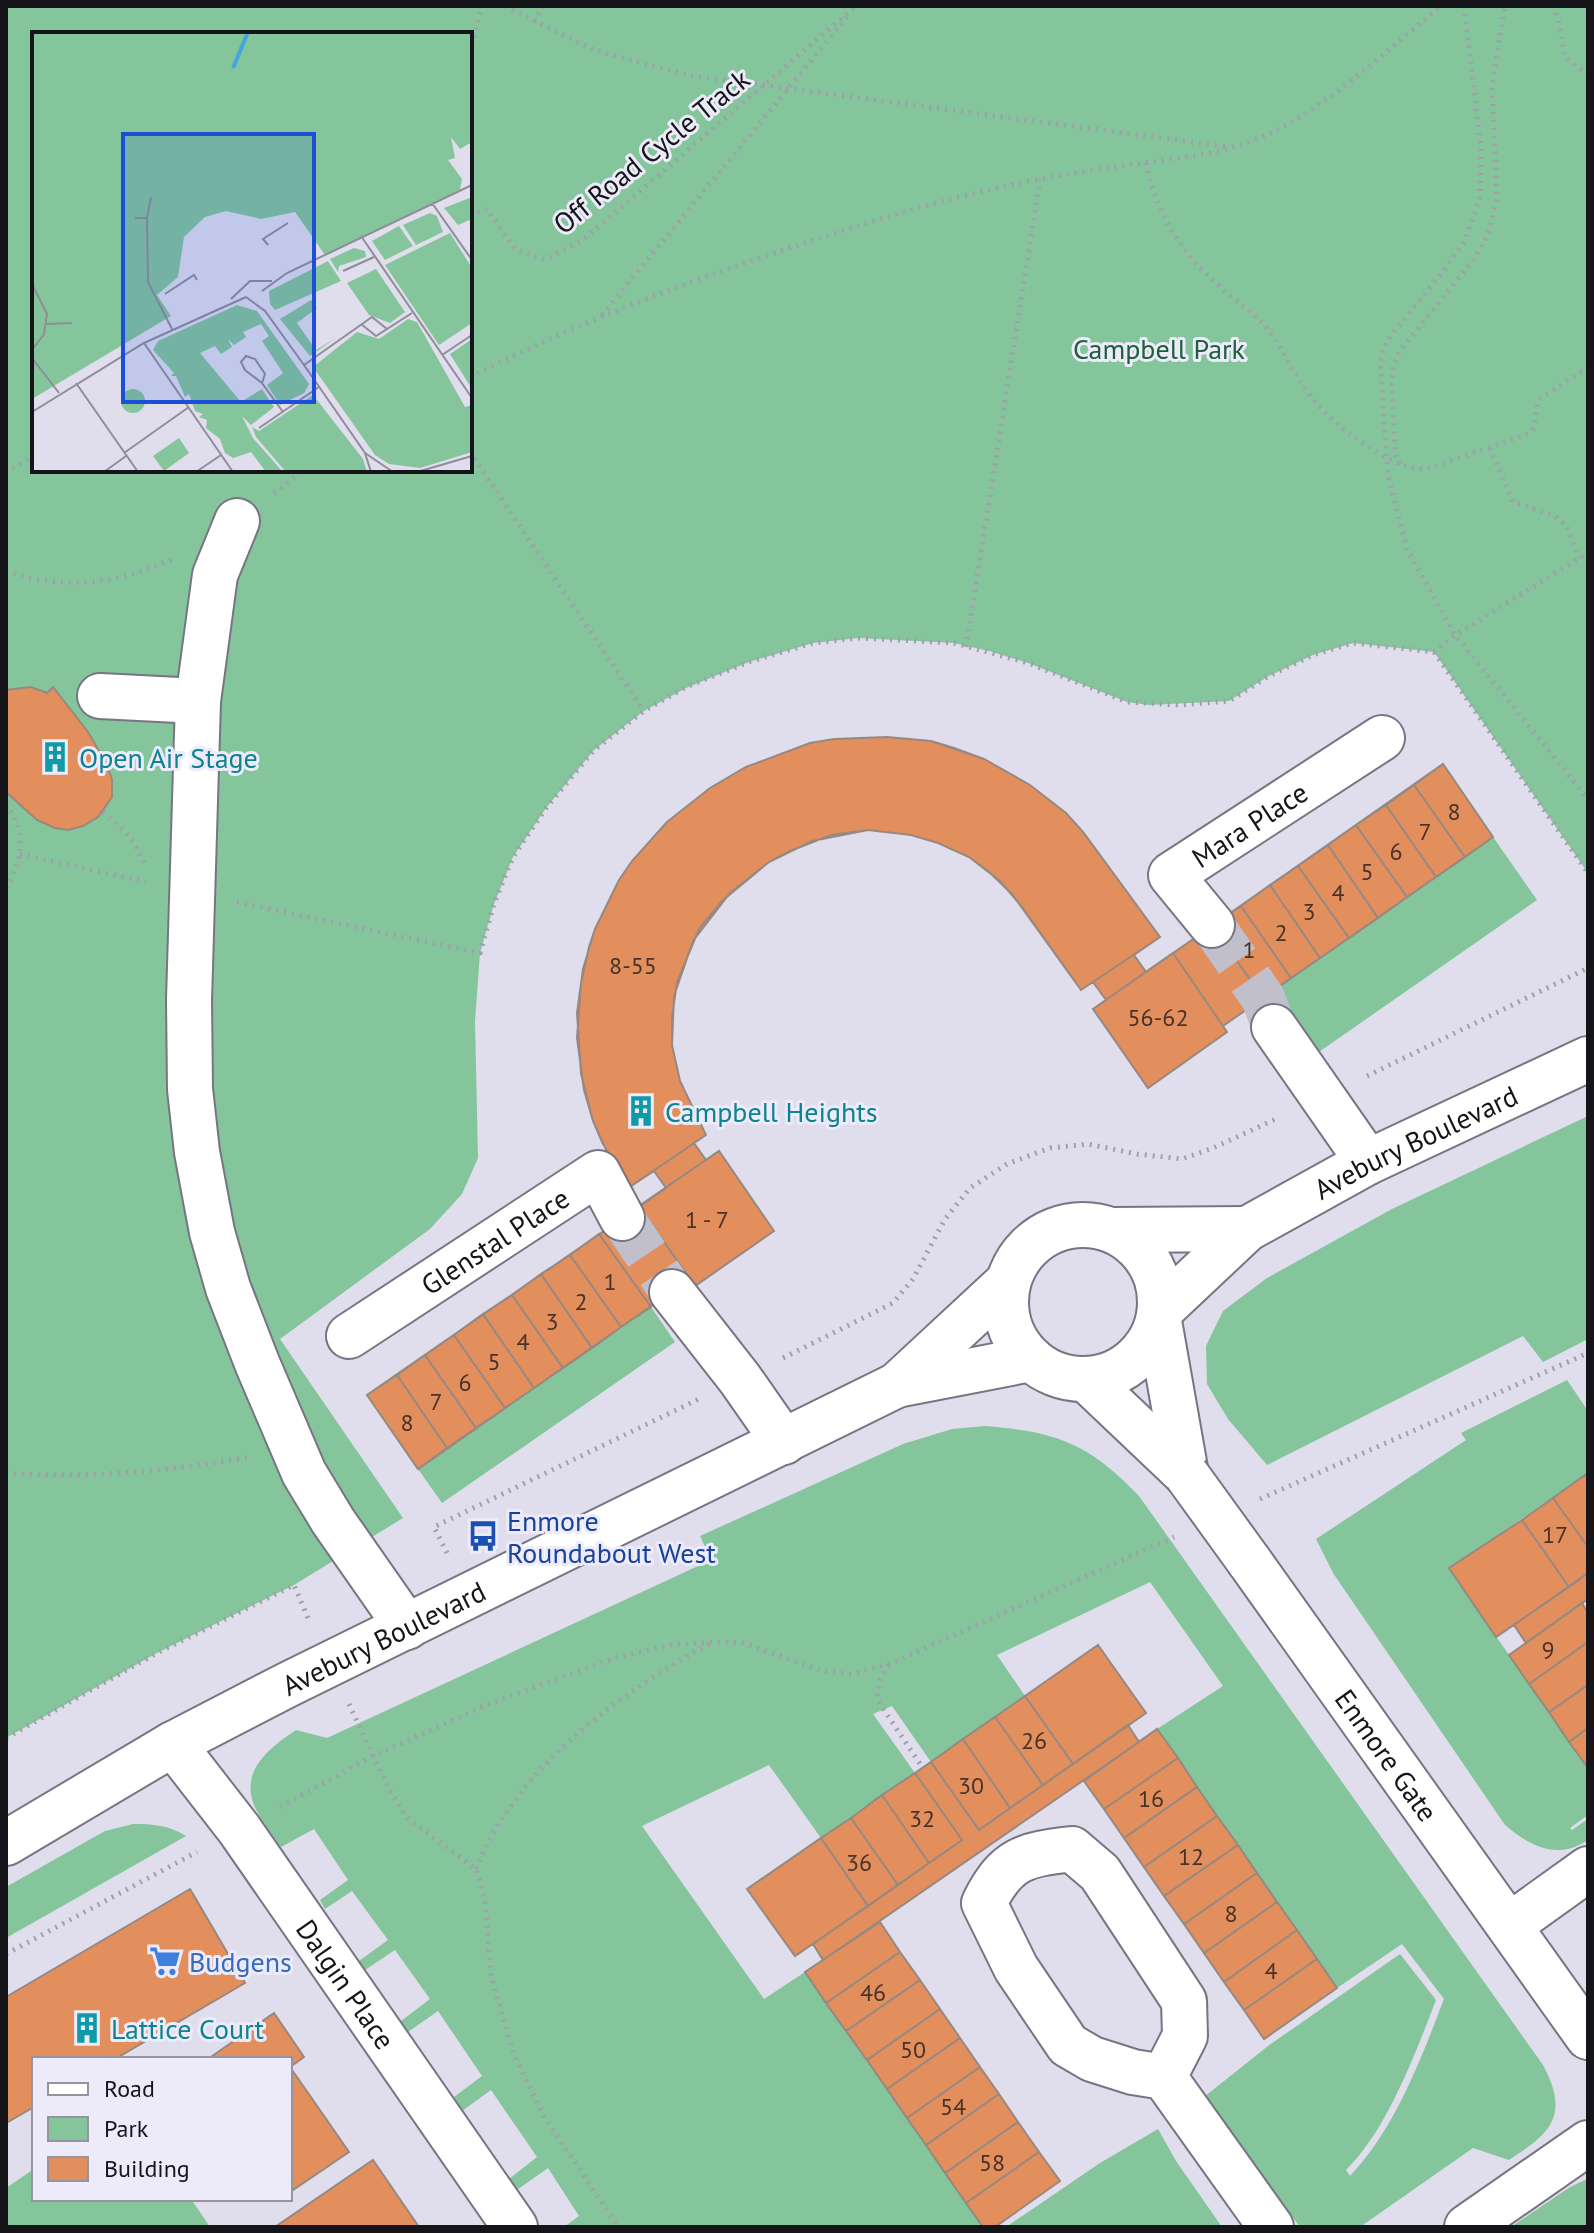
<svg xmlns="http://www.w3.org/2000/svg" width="1594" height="2233" viewBox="0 0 1594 2233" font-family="'PT Sans',sans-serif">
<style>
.green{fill:#84c59b;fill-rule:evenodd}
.building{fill:#e38f5d;stroke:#978880;stroke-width:2}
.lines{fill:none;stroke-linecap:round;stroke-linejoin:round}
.minor-tunnel{stroke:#c2bfcd;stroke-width:44;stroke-dasharray:44 22;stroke-linecap:butt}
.minor-casing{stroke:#777583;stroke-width:48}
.path{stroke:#a19fac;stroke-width:5;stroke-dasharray:2 6;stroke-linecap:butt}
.minor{stroke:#fff;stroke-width:44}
.minor-bridge-casing{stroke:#777583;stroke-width:48;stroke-linecap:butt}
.minor-bridge{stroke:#fff;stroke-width:44}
.labels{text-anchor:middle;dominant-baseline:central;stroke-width:6;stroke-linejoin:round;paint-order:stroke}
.number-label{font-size:24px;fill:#48332a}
.street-label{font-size:28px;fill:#151419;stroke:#edeafa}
.park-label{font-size:28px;fill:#1d603b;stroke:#edeafa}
.culture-label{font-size:28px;fill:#0d838f;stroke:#edeafa;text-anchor:start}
.transit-label{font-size:28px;fill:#164399;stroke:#edeafa;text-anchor:start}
.shop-label{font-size:28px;fill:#366cbe;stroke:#edeafa;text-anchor:start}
.inset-river{fill:none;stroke:#42a7dd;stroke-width:4}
.inset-road{fill:none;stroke:#8f8d98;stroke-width:2}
.view{fill:#1d4ed8;fill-opacity:0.15;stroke:#1d4ed8;stroke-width:4}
.inset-edge{fill:none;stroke:#151419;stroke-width:4}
</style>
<rect width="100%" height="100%" fill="#e0dded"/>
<!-- green -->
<path class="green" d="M6,6H1588V873L1434,652L1353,643L1313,655L1269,676L1229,701L1149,705L1127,702L1028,663L989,651L954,643L858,638L813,643L749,662L686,688L644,711L594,750L546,808L513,857L494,904L480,953L475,1021L478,1158L462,1194L430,1229L280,1339L403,1518L294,1585L157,1653L6,1738ZM34,34H470V470H34Z
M1493,837L1537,900L1306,1061L1263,998Z
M1588,1116V1339L1543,1362L1523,1336L1267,1465L1228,1419L1207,1384L1206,1346L1223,1311L1267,1278L1392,1209Z
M651,1307L675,1342L442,1503L418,1469Z
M1567,1380L1588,1411V1473L1449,1569L1588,1768V1815L1570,1828L1572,1830L1588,1819V1840C1557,1861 1530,1846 1505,1825L1333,1573L1316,1539L1466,1440L1461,1433Z
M985,1426C1057,1432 1088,1443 1139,1496L1543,2065C1570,2116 1551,2133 1509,2160L1473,2148L1360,2227H1300L1204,2097L1268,2046L1400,1954L1436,2000C1415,2054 1387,2130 1346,2170L1350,2176C1395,2129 1421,2059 1444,1999L1402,1944L1337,1988L1157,1729L1223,1686L1150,1582L997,1655L1025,1696L931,1762L892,1706L873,1714L915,1773L821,1838L769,1765L642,1826L764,1999L805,1972L983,2227H564L579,2216L548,2168L517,2190L509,2179L537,2157L491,2090L462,2111L454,2097L482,2076L438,2011L408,2032L401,2021L430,1999L395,1950L365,1970L359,1961L388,1940L352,1891L325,1909L320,1900L348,1880L314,1829L281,1847C272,1834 260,1819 254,1805C240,1769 271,1747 296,1730L327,1738L711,1560L700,1536L903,1444L952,1429Z
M133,1824C153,1824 168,1825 186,1836L6,1938V1887L105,1831Z
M1158,2129L1176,2161L1222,2227H1006L1100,2163Z
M34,2169V2199H191L210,2227H6V2188Z
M1585,2180L1588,2181V2227H1511L1570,2187Z"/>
<!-- building -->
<path class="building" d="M31,687L47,693L53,687L88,732L106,763L112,779V797L98,817L83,826L68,830L55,828L37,820L6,792V690Z
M887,737L931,741L984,759L1030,785L1066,813L1083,832L1160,937L1134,955L1146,972L1443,764L1493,837L1223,1026L1227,1032L1148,1088L1093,1009L1106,1000L1093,982L1081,990L1012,894L988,871L969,857L938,843L911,835L868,830L812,841L769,862L722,901L699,929L677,982L672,1018V1045L680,1081L706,1135L694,1143L706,1160L719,1151L774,1231L695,1286L690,1279L418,1469L367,1395L666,1188L654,1171L628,1188L602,1142L593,1121L581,1074L577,1013L583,969L595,929L619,880L632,861L667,822L710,788L746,767L810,743L834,739Z
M887,737L931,741L954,748L984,759L1030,785L1066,813L1083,832L1160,937L1081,990L1022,907L1000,881L969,857L938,843L911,835L868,830L831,835L790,851L769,862L730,893L693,941L674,996L672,1045L680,1081L706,1135L628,1188L612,1163L593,1121L584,1090L577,1038L581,983L589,947L595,929L619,880L632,861L667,822L710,788L746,767L810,743L834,739Z
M1443,764L1493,837L1465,857L1414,785Z
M1414,785L1465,857L1436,877L1386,805Z
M1386,805L1436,877L1407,897L1356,825Z
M1356,825L1407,897L1378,918L1328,845Z
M1328,845L1378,918L1349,938L1298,866Z
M1298,866L1349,938L1320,958L1270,885Z
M1270,885L1320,958L1291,978L1241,906Z
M1241,906L1291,978L1263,998L1212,925Z
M1173,953L1227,1032L1148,1088L1093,1009Z
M719,1151L774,1231L695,1286L639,1206Z
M599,1234L651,1307L621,1327L570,1255Z
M570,1255L621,1327L592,1348L541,1274Z
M541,1274L592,1348L563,1368L512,1295Z
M512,1295L563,1368L534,1388L483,1314Z
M483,1314L534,1388L505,1408L454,1335Z
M454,1335L505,1408L476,1428L425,1355Z
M425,1355L476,1428L447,1448L397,1375Z
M397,1375L447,1448L418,1469L367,1395Z
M1585,1475L1588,1479V1547L1553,1498Z
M1553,1498L1588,1547V1573L1569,1587L1522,1520Z
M1522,1520L1569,1587L1496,1637L1449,1568Z
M1588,1573V1599L1526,1643L1514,1625Z
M1582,1603L1588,1613V1642L1529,1684L1509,1655Z
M1588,1642V1685L1549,1712L1529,1684Z
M1098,1645L1146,1713L1073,1764L1025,1696Z
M1588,1685V1728L1569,1742L1549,1712Z
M1025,1696L1073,1764L1043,1785L995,1717Z
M995,1717L1043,1785L1010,1808L963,1739Z
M1128,1725L1139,1742L823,1960L813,1944L962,1840L915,1773L931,1762L979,1830Z
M1588,1728V1768L1569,1742Z
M1157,1729L1178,1758L1104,1809L1084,1781Z
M963,1739L1010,1808L979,1830L931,1762Z
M1178,1758L1197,1787L1124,1838L1104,1809Z
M915,1773L962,1840L929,1863L882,1795Z
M1197,1787L1217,1816L1144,1867L1124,1838Z
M882,1795L929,1863L898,1885L851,1818Z
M1217,1816L1238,1845L1164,1896L1144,1867Z
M851,1818L898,1885L868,1906L821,1838Z
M821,1838L868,1906L795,1956L747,1889Z
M1238,1845L1257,1873L1184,1924L1164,1896Z
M1257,1873L1277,1902L1204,1953L1184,1924Z
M190,1889L245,1983L115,2059H34V2107L6,2123V1997Z
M1277,1902L1297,1930L1224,1982L1204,1953Z
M880,1922L900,1952L826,2003L805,1972Z
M1297,1930L1317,1959L1244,2010L1224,1982Z
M900,1952L920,1980L846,2031L826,2003Z
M1317,1959L1337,1988L1264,2039L1244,2010Z
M920,1980L940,2009L867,2060L846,2031Z
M940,2009L960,2038L887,2089L867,2060Z
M274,2013L304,2057L290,2067V2059H208Z
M960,2038L980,2067L907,2118L887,2089Z
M290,2067L349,2152L290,2192Z
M980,2067L999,2094L926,2145L907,2118Z
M999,2094L1018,2122L945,2173L926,2145Z
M1018,2122L1039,2152L966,2203L945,2173Z
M1039,2152L1060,2181L995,2227H983L966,2203Z
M373,2160L419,2227H275Z"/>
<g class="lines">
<!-- minor-tunnel -->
<path class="minor-tunnel" d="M1212,925L1263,998L1274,1027
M622,1218L672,1292"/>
<defs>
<g id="minor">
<path d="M100,696L198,701L215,575L237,521"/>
<path d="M198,701L189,1000L190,1089L197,1152L212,1232L228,1288L257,1363L304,1473L333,1521L407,1627"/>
<path id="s1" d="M1212,925L1171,875L1382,738"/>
<path d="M1274,1027L1368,1162"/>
<circle cx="1083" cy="1302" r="77"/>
<path d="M1113,1230L1247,1229"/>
<path d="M672,1292L740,1379L784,1442"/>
<path id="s2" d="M1161,1310L1247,1229L1368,1162L1588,1059"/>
<path d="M1159,1321L1186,1474"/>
<path id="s3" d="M349,1336L598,1173L622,1218"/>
<path d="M1087,1380L1186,1474"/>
<path d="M897,1385L1008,1282"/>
<path id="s4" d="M1249,1561L1588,2037"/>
<path id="s5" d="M173,1744L239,1829L515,2227"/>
<path id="s6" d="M6,1843L173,1744L287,1685L897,1385L1031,1359"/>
<path d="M1510,1925L1588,1869"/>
<path d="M1164,2077L1185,2036L1184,2001L1100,1873L1072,1849C1025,1855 1007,1857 984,1903L1016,1968L1068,2045L1092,2059L1133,2072L1164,2077L1271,2227"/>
<path d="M1467,2227L1588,2143"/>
</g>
</defs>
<!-- minor casing -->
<use href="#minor" class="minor-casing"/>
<!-- path -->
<path class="path" d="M505,6L594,50L687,75L1229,147
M1464,6L1481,147L1480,198L1464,242L1439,277L1387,340L1380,361L1388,476L1407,549L1455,635L1588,799
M1553,6L1558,18L1565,57L1588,75
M534,22L543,6
M470,53L482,6
M1146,163C1156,212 1181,254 1219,286C1236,301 1255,313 1269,331C1280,345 1288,362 1298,378C1318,410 1344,432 1377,452C1394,462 1407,469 1427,469L1530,433C1538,423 1534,413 1538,402C1541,395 1579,375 1588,367
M470,215L487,209L516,250L545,260L584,239L856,6
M602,315L847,17
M470,377C573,325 680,284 789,248C856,226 924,204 993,189C1042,177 1093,170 1142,163C1180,158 1219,154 1255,140C1325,111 1382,54 1441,6
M1490,448L1513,502L1555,516L1567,527L1580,558
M470,452L644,711
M1400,464L1395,455L1392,385L1393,368L1399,352L1474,259L1488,235L1497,198L1492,85L1505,6
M6,473L34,455
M274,493L304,470
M6,571C63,591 118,584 172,559
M966,647L1040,180
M1434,652L1588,873
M6,804C26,831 24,860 6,888
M103,812C122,827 135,840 144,863
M20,854L146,882
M237,902L480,953L494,904L513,857L546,808L594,750L644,711L686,687L749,662L813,643L858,638L954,643L1028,663L1127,702L1178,705L1229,701L1269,676L1313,655L1353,643L1434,652L1455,635L1588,553
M1367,1076L1588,968
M783,1358L893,1303L913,1279L945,1219L970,1188L1007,1164L1050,1148L1088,1144L1137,1154L1182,1159L1213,1148L1278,1118
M6,1473C82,1479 173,1471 248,1457
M1260,1499L1588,1353
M447,1553L434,1527L699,1399
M889,1665C880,1677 876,1686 878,1701L922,1767
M349,1704L389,1789L407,1818L476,1869L485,1898L491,1976L514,2055L544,2116L618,2227
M6,1738L157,1653L294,1585L310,1623
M280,1807L373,1756L491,1703L617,1657L675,1644L725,1642L743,1643L823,1671L852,1674L889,1664L1174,1537
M476,1869C516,1769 617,1694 709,1644
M6,1954L197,1852"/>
<!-- minor -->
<use href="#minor" class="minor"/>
<defs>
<path id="minor-bridge" d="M1186,1474L1249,1561"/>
</defs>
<!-- minor-bridge casing -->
<use href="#minor-bridge" class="minor-bridge-casing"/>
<!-- minor-bridge -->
<use href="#minor-bridge" class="minor-bridge"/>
</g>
<!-- icons -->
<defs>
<symbol id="building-bare" viewBox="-9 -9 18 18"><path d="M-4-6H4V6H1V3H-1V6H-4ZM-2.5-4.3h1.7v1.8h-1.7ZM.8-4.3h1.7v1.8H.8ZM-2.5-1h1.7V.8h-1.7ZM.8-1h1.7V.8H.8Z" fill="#0f9aa8" stroke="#edeafa" stroke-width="2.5" paint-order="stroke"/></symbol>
<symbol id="bus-bare" viewBox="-9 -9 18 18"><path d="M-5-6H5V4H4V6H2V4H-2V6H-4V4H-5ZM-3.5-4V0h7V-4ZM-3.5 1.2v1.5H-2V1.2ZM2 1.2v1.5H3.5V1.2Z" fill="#1a4fb4" stroke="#edeafa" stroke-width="2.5" paint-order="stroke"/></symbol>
<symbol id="supermarket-bare" viewBox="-9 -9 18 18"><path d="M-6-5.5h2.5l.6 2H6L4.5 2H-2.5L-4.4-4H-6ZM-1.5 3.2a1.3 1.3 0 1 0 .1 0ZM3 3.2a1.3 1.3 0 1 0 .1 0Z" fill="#3f7fe0" stroke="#edeafa" stroke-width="2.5" paint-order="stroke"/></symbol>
</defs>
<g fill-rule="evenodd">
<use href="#building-bare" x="33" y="735" width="44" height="44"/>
<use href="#building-bare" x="619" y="1089" width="44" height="44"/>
<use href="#bus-bare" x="461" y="1514" width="44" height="44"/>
<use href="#supermarket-bare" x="143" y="1939" width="44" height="44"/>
<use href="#building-bare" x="65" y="2006" width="44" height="44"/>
</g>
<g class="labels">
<!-- number labels -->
<g class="number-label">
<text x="1454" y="811">8</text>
<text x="1425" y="831">7</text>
<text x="1396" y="851">6</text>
<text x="1367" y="871">5</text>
<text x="1338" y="892">4</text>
<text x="1309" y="911">3</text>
<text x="1281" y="932">2</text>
<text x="1249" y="949">1</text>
<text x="633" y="965">8-55</text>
<text x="1158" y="1017">56-62</text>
<text x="707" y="1219">1 - 7</text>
<text x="610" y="1281">1</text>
<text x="581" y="1301">2</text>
<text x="552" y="1321">3</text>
<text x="523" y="1341">4</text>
<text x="494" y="1361">5</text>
<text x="465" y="1382">6</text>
<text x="436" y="1401">7</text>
<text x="407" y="1422">8</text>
<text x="1555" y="1534">17</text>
<text x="1548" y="1649">9</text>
<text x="1034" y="1740">26</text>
<text x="971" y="1785">30</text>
<text x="1151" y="1798">16</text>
<text x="922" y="1818">32</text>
<text x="1191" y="1856">12</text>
<text x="859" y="1862">36</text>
<text x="1231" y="1913">8</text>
<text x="1271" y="1970">4</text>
<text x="873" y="1992">46</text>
<text x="913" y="2049">50</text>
<text x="953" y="2106">54</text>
<text x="992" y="2162">58</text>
</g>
<!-- street labels -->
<g class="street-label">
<text transform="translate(651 151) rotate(-39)">Off Road Cycle Track</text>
<text stroke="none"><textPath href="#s1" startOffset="158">Mara Place</textPath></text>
<text stroke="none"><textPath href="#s2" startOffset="308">Avebury Boulevard</textPath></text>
<text stroke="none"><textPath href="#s3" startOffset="174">Glenstal Place</textPath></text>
<text stroke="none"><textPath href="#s6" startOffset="430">Avebury Boulevard</textPath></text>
<text stroke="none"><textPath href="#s4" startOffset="238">Enmore Gate</textPath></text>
<text stroke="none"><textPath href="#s5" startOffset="296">Dalgin Place</textPath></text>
</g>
<!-- park labels -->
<g class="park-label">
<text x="1159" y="348">Campbell Park</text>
</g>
<!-- culture labels -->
<g class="culture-label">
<text x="79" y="757">Open Air Stage</text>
<text x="665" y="1111">Campbell Heights</text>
<text x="111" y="2028">Lattice Court</text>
</g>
<!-- transit labels -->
<g class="transit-label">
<text x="507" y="1520">Enmore<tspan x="507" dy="32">Roundabout West</tspan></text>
</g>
<!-- shop labels -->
<g class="shop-label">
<text x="189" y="1961">Budgens</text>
</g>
</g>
<!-- overview -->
<g transform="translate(32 32)">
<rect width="440" height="440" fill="#e0dded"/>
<path d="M0,0H440V110L428,117L419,105L423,126L416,128L430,147L428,158L293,223L263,180L229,187L194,179L173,185L152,205L146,245L125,263L139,284L0,367ZM440,165V187L426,193L412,176ZM398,181L405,184L411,200L384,213L371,193ZM367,194L381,214L353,228L340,209ZM418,201L440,236V291L407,313L353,233ZM322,216L333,219L334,225L307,234L306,240L298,227ZM296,229L309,249L243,278L238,272L237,259ZM344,237L373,280L358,291L337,283L315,251ZM279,268L285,276L265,291L284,318L304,306L278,324L248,287ZM205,273L225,279L277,352L272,361L248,373L235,353L251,341L230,309L237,304L229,292L211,300L214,305L202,313L196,307L200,315L189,322L183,314L168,321L209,370L230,357L242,375L219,393L210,384L221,406L251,440H234L219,420L201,426L193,421L188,407L174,396L175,388L167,385L171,382L163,379L157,362L153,365L144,344H139L142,341L121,318L126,309ZM376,287L385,290L433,375L440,373V420L388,436L357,432L343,423L281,335L325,300L347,307ZM440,307V357L418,322ZM89 369a12 12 0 1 1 24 0a12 12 0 1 1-24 0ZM281,363L331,427L335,440H254L224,405L220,395L227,399ZM147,406L157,421L132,439L121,424Z" fill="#84c59b"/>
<path class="inset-river" d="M201,36L216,0"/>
<path class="inset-road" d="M400,171L440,228M103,186H115L119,165M115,186L116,250L140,297M329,204L440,366M236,213L231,207L256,191M311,239L342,225M0,252L15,282L12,302L0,318M230,259L255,241L440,153M133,262L162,243L165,248M214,265L233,279L272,333L333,421L339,440M199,267L218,249H240M15,292L40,291M329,292L344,304L380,281M112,311L201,440M410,323L440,303M0,326L27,361M272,333L340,285L355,297M44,351L106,440M230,351L213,338L209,330L214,324L223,327L233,342L230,351L251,380M0,380L112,311L214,265M227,396L287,355M92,421L157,375M333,421L361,440M72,440L94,424M164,440L189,423M385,440L440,424"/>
<path class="view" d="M91,102H282V370H91Z"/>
<rect width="440" height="440" class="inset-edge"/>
</g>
<!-- border -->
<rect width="1594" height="2233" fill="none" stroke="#151419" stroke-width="16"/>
<!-- legend -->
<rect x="32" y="2057" width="260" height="144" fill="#edeafa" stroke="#9794a0" stroke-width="2"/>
<rect x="48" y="2083" width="40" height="12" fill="#ffffff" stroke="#9794a0" stroke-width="2"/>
<text x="104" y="2097" font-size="24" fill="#151419">Road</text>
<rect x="48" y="2117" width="40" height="24" fill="#84c59b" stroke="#9794a0" stroke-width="2"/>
<text x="104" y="2137" font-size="24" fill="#151419">Park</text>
<rect x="48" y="2157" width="40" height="24" fill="#e38f5d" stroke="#9794a0" stroke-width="2"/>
<text x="104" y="2177" font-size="24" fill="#151419">Building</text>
</svg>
